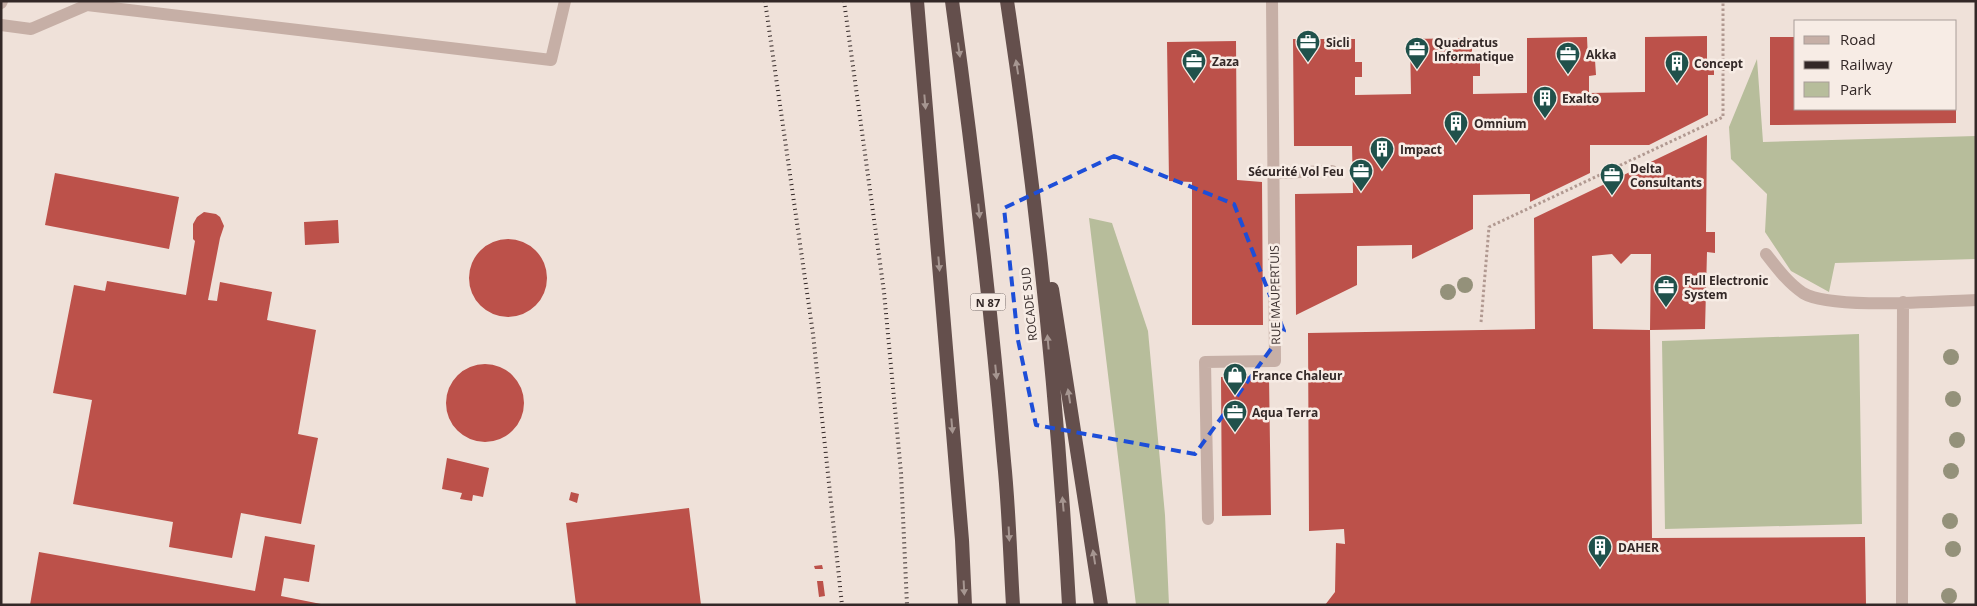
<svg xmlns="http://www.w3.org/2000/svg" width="1977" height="606" viewBox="0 0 1977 606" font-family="'Open Sans',sans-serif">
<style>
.green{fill:#b7bd9b}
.building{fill:#bc514a}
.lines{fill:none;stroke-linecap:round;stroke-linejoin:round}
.path{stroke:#b19991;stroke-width:3;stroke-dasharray:2.5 2.5;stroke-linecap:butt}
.service{stroke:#c6afa6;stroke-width:12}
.minor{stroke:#c6afa6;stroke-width:12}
.trunk{stroke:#644f4c;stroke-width:14}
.rail{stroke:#332827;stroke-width:4;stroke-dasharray:1 4;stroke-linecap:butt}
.tree{fill:#94917a}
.oneway{fill:#a69691}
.marked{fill:none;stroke:#1d4ed8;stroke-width:4;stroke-dasharray:10 6;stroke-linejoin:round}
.labels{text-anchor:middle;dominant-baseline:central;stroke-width:5;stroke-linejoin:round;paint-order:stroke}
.shield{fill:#f7ece5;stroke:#6e6360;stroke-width:1}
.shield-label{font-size:11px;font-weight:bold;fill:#332827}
.poi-label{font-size:12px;font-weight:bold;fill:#332827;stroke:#f7ece5;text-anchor:start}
.street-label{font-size:12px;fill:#332827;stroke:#f7ece5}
</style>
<rect width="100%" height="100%" fill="#efe1d9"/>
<!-- green -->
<path class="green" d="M1757,59L1763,142L1976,136V259L1835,263L1829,292L1791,271L1765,232L1767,194L1731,159L1729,127Z
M1089,218L1112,223L1148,331L1165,515L1169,605H1136Z
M1859,334L1862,524L1665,529L1662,341Z"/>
<!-- building -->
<path class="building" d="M1707,36V59H1714V75H1708V115L1649,145H1590V173L1530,202V194L1473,195V229L1412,259V245L1357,246V285L1296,315L1295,194L1353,193L1352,146H1294L1293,39H1355V62H1362V77H1355V95L1411,94L1410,39L1472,38V61H1480V76H1473V94L1527,93V38L1587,37L1588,60H1595L1596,75L1589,76V93L1645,92V37Z
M1770,37H1796V109H1956V123L1770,125Z
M1236,41L1237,180L1262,182L1263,325H1192V182L1169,181L1167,42Z
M1707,135L1706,232H1715V253L1707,252L1705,329L1650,330L1651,254H1631L1621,264L1612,254L1592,256L1593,329L1650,330L1652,538L1865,537L1866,605H1325L1335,592L1336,543L1345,544L1344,529L1309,531L1308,333L1535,329L1534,218Z
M55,173L179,197L169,249L45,225Z
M204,212L216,214L220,217L224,226L220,238L208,300L217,301L220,282L272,292L267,320L316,330L298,434L318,438L301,524L241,513L232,558L169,547L173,522L73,504L92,400L53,393L74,285L105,291L107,281L186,295L195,241L193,239V224L197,217Z
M338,220L339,243L305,245L304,222Z
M469 278a39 39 0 1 1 78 0a39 39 0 1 1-78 0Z
M446 403a39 39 0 1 1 78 0a39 39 0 1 1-78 0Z
M1269,376L1271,515L1222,516L1221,377Z
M447,458L489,468L483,497L473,495L472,501L460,499L462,493L442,489Z
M571,492L579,494L577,503L569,500Z
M689,508L701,605H576L566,523Z
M265,536L315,545L309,582L284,578L281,596L326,605H30L39,552L255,591Z
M822,565L823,569H815L814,566Z
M817,581H823L825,596L819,597Z"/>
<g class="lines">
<!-- path -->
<path class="path" d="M1481,322L1489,227L1723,117V1"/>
<!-- service -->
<path class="service" d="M87,5L551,60L565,1
M1,25L31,29L87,5V1
M1273,173L1332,171
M1766,254C1777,268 1788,283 1803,293C1831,310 1940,301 1976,300
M1208,519L1205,362L1275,361L1272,1
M1902,605L1903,302"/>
<!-- minor -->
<path class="minor" d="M1,3L2,1"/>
<!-- trunk -->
<path class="trunk" d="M917,1L962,540L965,605
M952,1C973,154 991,307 1004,461C1009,509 1010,557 1013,605
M1007,1C1037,201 1058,403 1069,605
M1052,289L1101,605"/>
<!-- rail -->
<path class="rail" d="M765,1L813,334L842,605
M844,1L884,292L901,473L907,605"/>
</g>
<!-- trees -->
<g class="tree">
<circle cx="1465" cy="285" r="8"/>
<circle cx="1448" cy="292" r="8"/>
<circle cx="1951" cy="357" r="8"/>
<circle cx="1953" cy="399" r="8"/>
<circle cx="1957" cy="440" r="8"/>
<circle cx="1951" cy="471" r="8"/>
<circle cx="1950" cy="521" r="8"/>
<circle cx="1953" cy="549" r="8"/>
<circle cx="1949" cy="596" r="8"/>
</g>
<!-- one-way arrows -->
<defs><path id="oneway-solid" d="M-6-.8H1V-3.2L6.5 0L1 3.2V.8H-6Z" transform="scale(1.25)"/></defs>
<g class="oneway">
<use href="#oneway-solid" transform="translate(959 50) rotate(82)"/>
<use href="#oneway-solid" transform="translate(1017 67) rotate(-99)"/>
<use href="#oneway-solid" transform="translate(925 102) rotate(85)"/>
<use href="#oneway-solid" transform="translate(979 211) rotate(84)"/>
<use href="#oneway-solid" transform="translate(939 264) rotate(85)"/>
<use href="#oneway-solid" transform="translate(1048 342) rotate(-95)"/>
<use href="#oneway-solid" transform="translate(996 372) rotate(84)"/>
<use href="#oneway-solid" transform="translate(1069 396) rotate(-99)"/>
<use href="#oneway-solid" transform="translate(952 426) rotate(85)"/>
<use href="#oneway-solid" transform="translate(1063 504) rotate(-95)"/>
<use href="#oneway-solid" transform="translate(1009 534) rotate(87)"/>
<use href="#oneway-solid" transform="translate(1094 557) rotate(-99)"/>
<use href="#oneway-solid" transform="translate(964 588) rotate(87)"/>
</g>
<!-- marked area -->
<path class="marked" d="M1114,156L1234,204L1284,331L1195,454L1036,425L1018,340L1004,208Z"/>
<!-- icons -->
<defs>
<symbol id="office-pin" viewBox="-11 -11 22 30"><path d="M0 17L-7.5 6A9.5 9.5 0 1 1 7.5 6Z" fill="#20514b" stroke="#f7ece5"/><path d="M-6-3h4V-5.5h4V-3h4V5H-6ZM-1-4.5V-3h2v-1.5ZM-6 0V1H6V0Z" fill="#fff"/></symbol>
<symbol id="building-pin" viewBox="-11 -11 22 30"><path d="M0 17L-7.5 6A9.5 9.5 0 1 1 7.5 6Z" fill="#20514b" stroke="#f7ece5"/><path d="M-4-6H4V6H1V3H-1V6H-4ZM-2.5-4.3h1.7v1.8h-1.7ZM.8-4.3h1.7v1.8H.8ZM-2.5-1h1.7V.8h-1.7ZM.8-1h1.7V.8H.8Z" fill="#fff"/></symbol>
<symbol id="shop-pin" viewBox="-11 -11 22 30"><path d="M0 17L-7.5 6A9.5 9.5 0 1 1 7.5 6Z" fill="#20514b" stroke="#f7ece5"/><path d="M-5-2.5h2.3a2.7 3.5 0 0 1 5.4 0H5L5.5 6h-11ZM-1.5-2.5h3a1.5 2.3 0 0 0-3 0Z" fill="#fff"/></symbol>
</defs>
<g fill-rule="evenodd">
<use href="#office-pin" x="1294" y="28" width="28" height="38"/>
<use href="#office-pin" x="1403" y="35" width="28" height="38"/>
<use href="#office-pin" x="1554" y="40" width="28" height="38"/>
<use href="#office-pin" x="1180" y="47" width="28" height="38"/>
<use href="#building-pin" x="1663" y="49" width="28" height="38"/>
<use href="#building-pin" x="1531" y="84" width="28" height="38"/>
<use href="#building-pin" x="1442" y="109" width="28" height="38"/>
<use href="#building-pin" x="1368" y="135" width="28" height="38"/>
<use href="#office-pin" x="1347" y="157" width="28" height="38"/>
<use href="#office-pin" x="1598" y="161" width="28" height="38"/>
<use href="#office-pin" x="1652" y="273" width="28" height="38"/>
<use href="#shop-pin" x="1221" y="361" width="28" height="38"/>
<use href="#office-pin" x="1221" y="398" width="28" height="38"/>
<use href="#building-pin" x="1586" y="533" width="28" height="38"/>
</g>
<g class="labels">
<!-- shield labels -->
<rect class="shield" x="970.5" y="293.5" width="35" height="17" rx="4"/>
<g class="shield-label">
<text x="988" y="302">N 87</text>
</g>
<!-- poi labels -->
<g class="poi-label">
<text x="1326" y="42">Sicli</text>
<text x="1434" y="42">Quadratus<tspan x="1434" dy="14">Informatique</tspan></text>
<text x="1586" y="54">Akka</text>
<text x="1212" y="61">Zaza</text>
<text x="1694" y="63">Concept</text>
<text x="1562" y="98">Exalto</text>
<text x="1474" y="123">Omnium</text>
<text x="1400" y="149">Impact</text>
<text x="1630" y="168">Delta<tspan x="1630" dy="14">Consultants</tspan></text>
<text x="1344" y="171" text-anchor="end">Sécurité Vol Feu</text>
<text x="1684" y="280">Full Electronic<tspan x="1684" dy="14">System</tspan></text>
<text x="1252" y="375">France Chaleur</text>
<text x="1252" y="412">Aqua Terra</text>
<text x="1618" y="547">DAHER</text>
</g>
<!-- street labels -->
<g class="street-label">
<text transform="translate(1275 295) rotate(-91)">RUE MAUPERTUIS</text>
<text transform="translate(1029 304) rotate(-96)">ROCADE SUD</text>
</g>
</g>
<!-- border -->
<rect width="1977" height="606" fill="none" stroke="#332827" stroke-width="5"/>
<!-- legend -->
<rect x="1794" y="20" width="162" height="90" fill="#f7ece5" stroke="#a99e99"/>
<rect x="1804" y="36" width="25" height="8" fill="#c6afa6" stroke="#a99e99"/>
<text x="1840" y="45" font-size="15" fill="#332827">Road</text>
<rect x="1804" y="61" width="25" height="8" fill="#332827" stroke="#a99e99"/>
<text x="1840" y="70" font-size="15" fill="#332827">Railway</text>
<rect x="1804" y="82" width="25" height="15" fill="#b7bd9b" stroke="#a99e99"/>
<text x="1840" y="95" font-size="15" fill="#332827">Park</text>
</svg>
